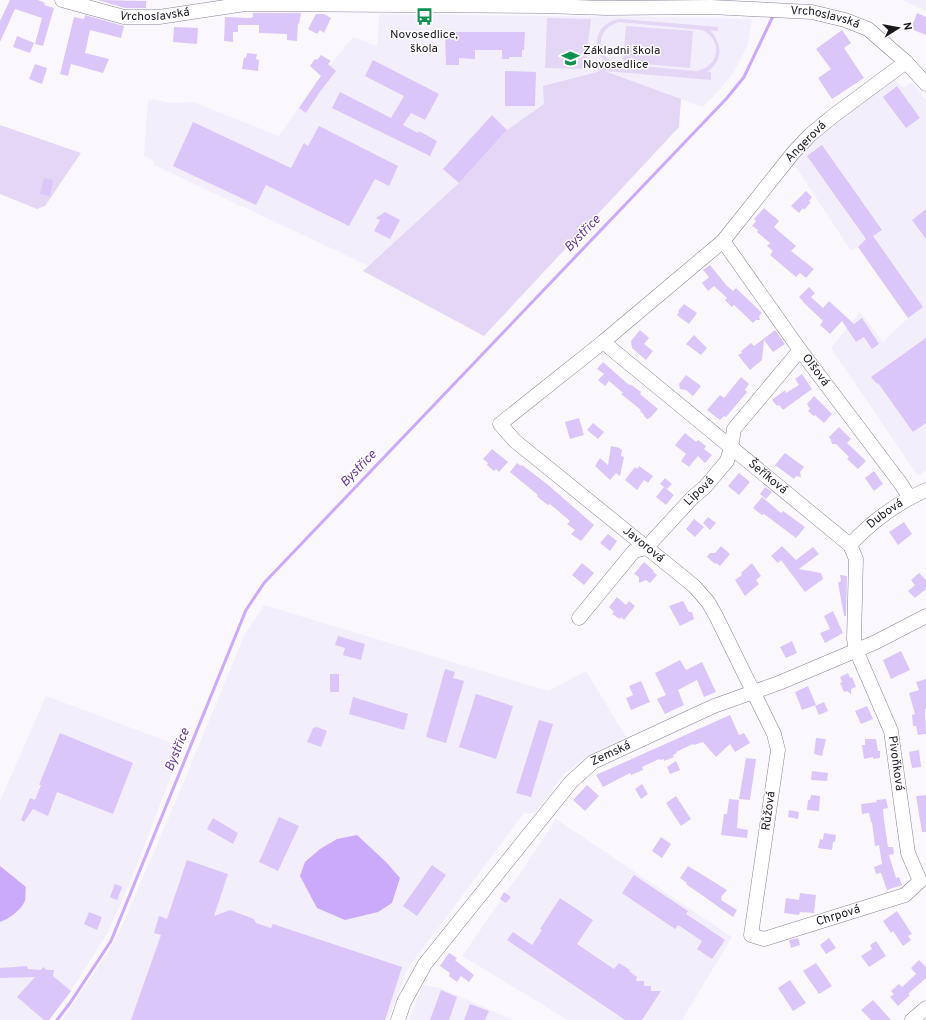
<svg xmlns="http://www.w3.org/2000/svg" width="926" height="1020" viewBox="0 0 926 1020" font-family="Overpass,sans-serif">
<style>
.built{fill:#f3eefc}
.green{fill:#e3d7f5;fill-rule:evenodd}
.water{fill:#cba9fb}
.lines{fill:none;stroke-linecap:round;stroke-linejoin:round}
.stream{stroke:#cba9fb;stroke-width:3}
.building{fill:#dac6f8}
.minor-casing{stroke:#8a8199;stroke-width:15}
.minor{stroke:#fff;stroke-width:14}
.labels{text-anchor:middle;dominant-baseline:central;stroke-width:3;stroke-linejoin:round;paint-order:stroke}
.street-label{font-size:12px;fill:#1a1620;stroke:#fff}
.poi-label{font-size:12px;fill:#1a1620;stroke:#fff}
.water-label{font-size:13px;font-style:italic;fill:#653795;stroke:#fff}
</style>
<rect width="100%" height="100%" fill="#faf8fd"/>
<!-- built -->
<path class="built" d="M902,0H926V11Z
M379,14L650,17L752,19L747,47L733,73L722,87L703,107L603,70L544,104L507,130L459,183L369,266L154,165V161L144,156L148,99L173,103L193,102L279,136L316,82L353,37L376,46L378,42Z
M893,78L903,88L912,82L926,101V470L918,476L831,348L860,312L883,342L908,318L858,247L851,251L794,164L805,151L833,124Z
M264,605L548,691L586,671L626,737L587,756L564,774L535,813H524L407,970L388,1020H62L108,953L125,919L177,798L244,636Z
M46,696L182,747L133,875L108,932L71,991L49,1020H0V801Z
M556,819L732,937L682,1020H568L462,956L501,900L500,899L517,878Z
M423,985L441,988L513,1020H409Z"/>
<!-- green -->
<path class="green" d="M547,18L591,19L585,69L545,68Z
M621,19L718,27V31L710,30C722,43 724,61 707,72H711V80L605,71L681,99L679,127L484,336L363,271L459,183L507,130L544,104L543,86L601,71L598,70V63H606C589,46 597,21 621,19ZM619,22L702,30C724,40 719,67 696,71L617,64C594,56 596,28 619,22Z
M626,26L693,31L690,68L623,62Z
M0,125L81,153L45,206L37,209L0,194Z"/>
<!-- water -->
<path class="water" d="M357,835L386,862L400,878L392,903L378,912L345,920L317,908L300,876L305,862L320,849L337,839Z
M0,866L26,887C25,891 26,897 25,901C21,910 9,919 0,922Z"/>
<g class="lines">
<!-- stream -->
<path class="stream" d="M57,1020L70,1003L111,941L246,610L264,583L727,98L744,77L774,14"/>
</g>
<!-- building -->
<path class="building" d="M10,0H38L45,3L44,5L54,8L43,46L35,44L42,18L15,9L0,42V21Z
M98,0L146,1V8H125Z
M253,13H301L299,24L298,23L297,41L287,40V34L259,33V25H238V32H233V42L224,41L225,17L250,18L253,17Z
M917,13L926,17V35L911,29Z
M316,14H324L331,18L324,33L320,30L317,34L308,29Z
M85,15L124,26L121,38L90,30L85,53L109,59L103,73L71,64L68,76L60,74L74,17L84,19Z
M174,27L198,28L197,44L173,42Z
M842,30L851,43L844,48L864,78L832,99L818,78L831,69L816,49Z
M445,32H525L524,50H522V57H509V59H502V50H475V59L459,58V65H446Z
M17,36L34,43L30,53L13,47Z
M247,53L257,54L256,59L259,60L258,71L242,69L244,58H246Z
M321,55L331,61L328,64L336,71L319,93L306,113L299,108L321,76L310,66L315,59L317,60Z
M373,60L439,94L425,120L411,113L403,125L418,133L419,131L437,141L430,156L332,108L340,92L391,118L404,96L365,76Z
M35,64L47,68L42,84L29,79Z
M505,71L536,72L535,106H505Z
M897,86L920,118L906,128L883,97Z
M492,115L507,130L459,183L443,169Z
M193,122L291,168L304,143L308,146L319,126L398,166L389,186L375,179L349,226L266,185L256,205L173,166Z
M822,145L882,230L873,236L923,307L908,318L858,247L866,239L807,156Z
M44,178L53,180L50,196L40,194Z
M806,191L812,197L809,201L811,202L804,210L803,208L799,213L791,206Z
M764,208L779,221L774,227L796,246L791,251L814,269L806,278L800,273L796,277L770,255L773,251L767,246L770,243L757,232L758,230L752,226L756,221L754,219Z
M926,209V239L912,220Z
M385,212L400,220L390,239L374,231L380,220L376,218Z
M710,265L726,285L733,291L736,288L762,313L759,316L760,320H756L753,323L734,305L732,307L725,300L727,298L714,286L708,291L702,283L709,277L703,270Z
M809,287L815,293L811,297L823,308L829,301L854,324L862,318L879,344L872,349L864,337L856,342L842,321L830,334L820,325L823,321L803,302V301L799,297Z
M684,304L697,313L689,324L677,315L679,312L678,311Z
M640,330L649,338L644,344L653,351L646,360L632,348L631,341Z
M775,330L785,344L773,352L764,340L762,360L750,370L738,355L742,353L741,351L751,343L754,346Z
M694,335L707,348L701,355L686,344Z
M926,338V423L913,432L878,383L877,384L871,377Z
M603,362L629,385L630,384L641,392L640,394L658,409L650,418L647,419L644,416V415L640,411L641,410L621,394L623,393L609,381L605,386L598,380L604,374L597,369Z
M802,374L812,389L783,410L779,405L777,406L772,400L785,390L786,393L799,385L795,379Z
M686,375L701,386L693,396L686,390L680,389L679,384Z
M741,377L749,384L745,390L747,392L726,417L724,416L720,420L707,410L720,395L724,398Z
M814,396L832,414L824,423L815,415L814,416L808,411L810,409L807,404Z
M579,418L584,435L570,439L565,422Z
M593,423L604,432L598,439L587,430Z
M839,427L851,439L847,443L866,461L858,469L847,459L849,457L836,444H832L831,440L829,437Z
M685,433L696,442L698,440L706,446L704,449L712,455L705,463L698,456L689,467L681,461L686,454L675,445Z
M611,446L620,448V449L622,450L621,456L624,457L620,476L616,473L610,480L595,466L600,458L608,465Z
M492,449L508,462L499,472L496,469L494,471L487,465L488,463L483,459Z
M785,453L804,467L800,472L801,477L796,476L794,479L775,465Z
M517,463L521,466L522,465L547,484L594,525L581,541L571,534L575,530L567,524L570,521L550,504L548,505L540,499L537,496L538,495L510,472Z
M639,466L653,476L648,483L644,480L637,490L625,480L635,467L637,469Z
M874,471L883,484L874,491L865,478Z
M739,473L750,482L739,495L728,486Z
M665,478L672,484L667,489L660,484Z
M664,487L674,495L666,505L656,497Z
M765,487L772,492L766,499L760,494Z
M762,497L781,513L783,511L805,527L796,538L764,514L762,515L753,508Z
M708,517L716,523L710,530L703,523Z
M694,519L704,527L695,537L686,529Z
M904,522L912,534L898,545L889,532Z
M608,534L617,541L610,551L600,543Z
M721,546L730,554L720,566L716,563L715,564L707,557L710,553H715Z
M782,546L796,560L813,547L819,554L799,569L821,573L823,579L805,592L781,560L778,563L771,556Z
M644,562L654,571L653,572L657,575L650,583L646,580L639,583V577L634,574Z
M582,563L594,573L584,585L572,575Z
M752,563L761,576L756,580L759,584L745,596L735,580L742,575L741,573Z
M919,573L926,580V589L915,598L908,591L915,585L911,580Z
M840,575L847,576L846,616H844L838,583L841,581Z
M617,597L626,605L629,601L635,606L624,620L621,617L620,619L612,614L614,612L609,607Z
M683,601L689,612H692L694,619L680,626L669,606Z
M833,611L843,633L825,643L820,633L830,629L824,616Z
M338,636L365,644L361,660L343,655L345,648L335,645Z
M792,641L797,653L786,658L780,647Z
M901,651L910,670L891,679L883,660Z
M680,660L686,670L702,662L716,692L704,697L697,680L678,690L684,705L665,714L657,699L666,695L655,673Z
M445,669L455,672L453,678L464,681L446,743L426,737Z
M848,673L850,678L852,677L856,687L851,689V694L847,691L844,692L840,683L842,682L840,677Z
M330,674H339V692H330Z
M926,679V709H925L926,734L918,735L916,726H913L912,715L915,714L909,693L919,690L916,682Z
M641,681L650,702L631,710L626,698L633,695L629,686Z
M808,686L816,705L802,710L795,692Z
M476,694L513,706L496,759L459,747Z
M353,697L408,714L404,730L349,714Z
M824,702L828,711L819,715L815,706Z
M867,706L873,719L861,724L855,711Z
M730,715L739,735L744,733L750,743L735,752L730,744L716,757L703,742L694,745L693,744L676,752L677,753L673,755L674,757L664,761V759L660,760L659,759L642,767L643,770L631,775L630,773L603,787L596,775Z
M539,720L553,724L531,797L516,793Z
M317,727L327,731L321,747L307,742L313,728Z
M60,733L133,763L113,814L57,792L48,816L33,809L24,822L21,820L30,798L35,800L41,785H39Z
M816,738L826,739L822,756L814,754Z
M865,739H876L878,751H880V758L873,759V757L864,759L862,745H865Z
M919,750L921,767L912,768L909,752Z
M746,758L756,759L750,800L739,799Z
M676,761L680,770L670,774L667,767Z
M812,771L828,773L827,781L811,780Z
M642,784L648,794L641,799L635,789Z
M587,785L599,796L585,811L573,800Z
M811,795L820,796L819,811L807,810L808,800H810Z
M926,795V832H922L916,796Z
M676,796L691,819L681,826L666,803Z
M729,799L739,800L737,828L748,830L747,838L721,835L724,814H727Z
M886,799L888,808L883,809L884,820L888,847H893L894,854L889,855L896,878L899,877L902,885L887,890L881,873L876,874L874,867L882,864L879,845L875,846L872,822H871L869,813L862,814L861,804L877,802L876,800Z
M789,810L799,812L798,819L788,817Z
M279,817L299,826L278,871L259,862Z
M213,818L238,833L233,844L207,829Z
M824,833L836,835L835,842H833L832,850L818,848L820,839L823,840Z
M661,837L671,844L662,858L652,851Z
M187,860L228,874L214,916L230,910L254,919L256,923L271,928L273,924L402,967L385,1020H131L161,935L154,933L159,916L167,919Z
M432,865L446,875L417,916L403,906Z
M688,866L727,890L721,897L722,898L721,900L737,910L733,917L686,884L687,883L680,878Z
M634,875L688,911L686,914L725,940L712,959L697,949L702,941L678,925L675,929L622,893Z
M115,884L122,887L117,900L110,897Z
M504,892L511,897L506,903L500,899Z
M800,893L816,895L814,913L800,912L799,915L784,913L786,898L799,900Z
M560,898L593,920L577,944L614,969L619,963L630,970L629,971L637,977L636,981H644V986H651V991H661L642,1020H625L507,940L513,932L532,945L542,930L540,929Z
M897,911L912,934L908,936L911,940L903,946L893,931L891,933L883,921Z
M89,912L102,917L97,930L84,924Z
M798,938L800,945L791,948L789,940Z
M829,938L836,948L826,954L820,945Z
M876,941L886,956L869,967L861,956L872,949L870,945Z
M449,953L457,958L455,960L474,975L469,982L461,976L457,982L449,976L450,973L440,966Z
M919,960L926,967V978L908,994L910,995L898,1006L890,997L894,994L891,991L899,984L902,987L916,974L911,968Z
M816,963L832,986L819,994L803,971Z
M27,966L28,969L41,970L43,967L47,970H54L53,976L71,991L49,1020H44L17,997L35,977L0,978V968Z
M790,980L806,1003L793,1011L778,988Z
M441,990L457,997L449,1020H430Z
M873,1000L891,1020H871L861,1010Z
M470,1004L489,1011L485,1020H464Z"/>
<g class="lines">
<defs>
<g id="minor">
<path id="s1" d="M62,0L124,17H159L245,4L542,6L607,8L711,7L812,12L845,20L868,29L906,62L926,84"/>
<path id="s2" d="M906,62L833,116L810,135L793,153L723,241L603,342L500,424L515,441L694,586L708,602L716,616L774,734L778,750L751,935L764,939L905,895L920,881"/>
<path id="s3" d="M723,241L800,350L901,484L910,498"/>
<path id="s4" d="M603,342L850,545L856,559L854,639L856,650L891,731L908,853L920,881"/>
<path id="s5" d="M850,545C871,522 897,503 926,490"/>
<path id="s6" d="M579,618L634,551L646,548L693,497L705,487L727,461L731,448L734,429L800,350"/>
<path id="s7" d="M398,1020L404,1002L425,964L571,782L593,762L714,706L779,683L876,642L926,616"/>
<path d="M912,1020L926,1008"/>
</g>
</defs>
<!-- minor casing -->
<use href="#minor" class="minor-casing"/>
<!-- minor -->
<use href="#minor" class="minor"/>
</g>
<!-- icons -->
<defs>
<symbol id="bus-bare" viewBox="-9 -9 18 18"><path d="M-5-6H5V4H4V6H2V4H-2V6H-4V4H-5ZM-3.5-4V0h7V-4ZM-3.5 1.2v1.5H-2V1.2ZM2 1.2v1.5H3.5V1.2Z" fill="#0f914f" stroke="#fff" stroke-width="2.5" paint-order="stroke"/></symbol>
<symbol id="school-bare" viewBox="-9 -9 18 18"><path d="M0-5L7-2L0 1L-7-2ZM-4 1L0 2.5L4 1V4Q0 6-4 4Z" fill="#0f914f" stroke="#fff" stroke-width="2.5" paint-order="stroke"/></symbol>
</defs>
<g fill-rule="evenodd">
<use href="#bus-bare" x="412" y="4" width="25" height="25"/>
<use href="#school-bare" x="558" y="46" width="25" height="25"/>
</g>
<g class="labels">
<!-- street labels -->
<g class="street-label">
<text stroke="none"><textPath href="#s1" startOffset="95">Vrchoslavská</textPath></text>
<text stroke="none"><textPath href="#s1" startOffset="767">Vrchoslavská</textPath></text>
<text transform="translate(806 142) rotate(-45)">Angerová</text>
<text stroke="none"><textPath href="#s3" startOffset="159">Olšová</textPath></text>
<text stroke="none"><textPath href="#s4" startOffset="213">Šeříková</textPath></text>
<text stroke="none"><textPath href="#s6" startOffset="177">Lipová</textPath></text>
<text stroke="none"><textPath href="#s5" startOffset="47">Dubová</textPath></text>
<text stroke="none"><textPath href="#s2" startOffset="734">Javorová</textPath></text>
<text stroke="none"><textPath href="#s7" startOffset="345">Zemská</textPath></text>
<text stroke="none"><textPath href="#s4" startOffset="547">Pivoňková</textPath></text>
<text transform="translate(769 811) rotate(-82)">Růžová</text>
<text stroke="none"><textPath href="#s2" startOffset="1263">Chrpová</textPath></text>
</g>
<!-- poi labels -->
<g class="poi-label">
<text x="424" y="35">Novosedlice,<tspan x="424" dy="14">škola</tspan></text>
<text x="583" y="51" text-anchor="start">Základni škola<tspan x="583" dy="14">Novosedlice</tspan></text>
</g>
<!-- water labels -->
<g class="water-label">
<text transform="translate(583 234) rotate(-46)">Bystřice</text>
<text transform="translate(359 469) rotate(-46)">Bystřice</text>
<text transform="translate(178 750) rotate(-68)">Bystřice</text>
</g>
</g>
<!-- north arrow -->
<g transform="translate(898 28) rotate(79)" stroke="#ffffff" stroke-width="3" paint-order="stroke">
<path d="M0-3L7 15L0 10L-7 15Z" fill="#1a1620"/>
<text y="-6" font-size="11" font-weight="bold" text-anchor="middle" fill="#1a1620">N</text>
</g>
</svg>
